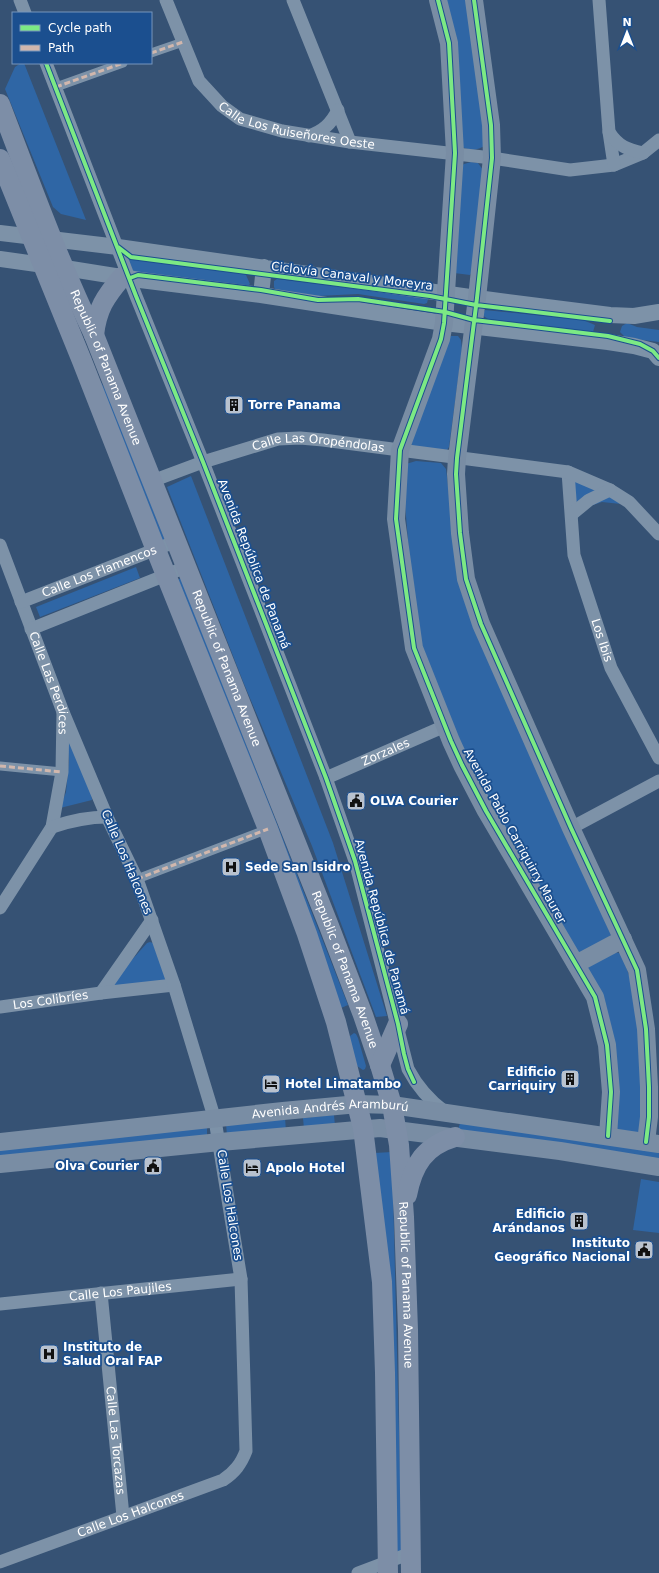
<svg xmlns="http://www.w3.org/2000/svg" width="659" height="1573" viewBox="0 0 659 1573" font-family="'DejaVu Sans',sans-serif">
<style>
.green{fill:#2f66a5}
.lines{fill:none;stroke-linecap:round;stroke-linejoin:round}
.pedestrian{stroke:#7d92a8;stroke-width:9}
.minor{stroke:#7d92a8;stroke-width:13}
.tertiary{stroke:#7d92a8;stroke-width:16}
.secondary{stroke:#798da4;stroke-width:18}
.primary{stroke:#7d8ea7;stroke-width:20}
.quiet{stroke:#d1b7ad;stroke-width:3;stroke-dasharray:6 3;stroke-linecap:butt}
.cycleway-casing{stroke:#1b4f8f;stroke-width:6}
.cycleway{stroke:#7ce984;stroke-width:4}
.labels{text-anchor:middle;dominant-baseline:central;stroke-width:3.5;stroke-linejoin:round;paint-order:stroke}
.street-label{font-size:12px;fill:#fff;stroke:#1b4f8f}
.poi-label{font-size:12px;font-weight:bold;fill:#fff;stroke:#1b4f8f;text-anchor:start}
</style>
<rect width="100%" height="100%" fill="#365274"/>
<!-- green -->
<path class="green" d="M442,0H469L487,144C478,151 472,151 462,147Z
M21,63H24L86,220L61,214L53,207L5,89L15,67Z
M471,162L478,163L483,170L473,270L470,275L454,273L460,167L464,164Z
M128,259L242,272L246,275L250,284L246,287L133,272Z
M277,279L427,297L428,299L427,303L424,304L358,294L318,296L275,289L274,287V281Z
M485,310L583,320L595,325L593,332L488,319L482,315Z
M627,323L637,327L659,330V342L626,338L620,332L622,326Z
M451,336H458L461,340L462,349L449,447L447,450L412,446L410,439L446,340Z
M99,379L107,392L165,540L159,542Z
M416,461L441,463L446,469L461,592L611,935L600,944L584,955L577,953L497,816L456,736L421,649L413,600L404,492L406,464Z
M191,476L333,843L387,1016L376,1017L312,846L244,684L167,487Z
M573,479L612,493L621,504L602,502L584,508L577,519Z
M136,567L140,578L40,617L36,607Z
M181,578L348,1005L341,1008L175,581Z
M67,741L73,743L91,789L92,800L60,808L66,792L69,761Z
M150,942L153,943L165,976L166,981L115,989L113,981L147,943Z
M615,952L622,954L638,1003L642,1089L640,1132L631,1133L617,1129L585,972L592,961Z
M354,1033L356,1034L358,1038L366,1066L365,1069L363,1070L357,1066L349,1038L350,1036Z
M334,1115L335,1126L304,1129L303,1118Z
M285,1117L286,1132L227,1137L226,1122Z
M460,1123L659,1150V1163L458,1130Z
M207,1124V1138L0,1160V1147Z
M392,1152L402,1553H394L374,1153Z
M641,1179L659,1182V1233L633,1230Z"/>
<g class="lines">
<!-- pedestrian -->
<path class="pedestrian" d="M151,53L183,42
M56,87L123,63
M0,766L62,772
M137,879L268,829"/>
<!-- minor -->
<g class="minor">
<path d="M20,0L25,13"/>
<path id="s1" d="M166,0L199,81L222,106L240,119L282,131L350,142L492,158L570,170L614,165L643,153L659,140"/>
<path d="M293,0L350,142"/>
<path d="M599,0L609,132L614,165"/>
<path d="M46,63L136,296L203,462L326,778L355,861L408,1069C418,1088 429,1100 445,1112"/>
<path d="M609,132C619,147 627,149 643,153"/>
<path d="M309,136C323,131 331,124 338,110"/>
<path id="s2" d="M568,472L574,555L611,668L659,758"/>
<path id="s3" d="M152,481L203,462L278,439L300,438L323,440L568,472L610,490L629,502L659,534"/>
<path d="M572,514L589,500L610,490"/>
<path id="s4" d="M0,545L63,712L62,772L52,827L0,908"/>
<path id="s5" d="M21,602L177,541"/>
<path d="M31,629L186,567"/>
<path id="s6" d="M326,778L445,726"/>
<path d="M52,827C70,821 87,817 107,817"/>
<path d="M571,828L659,781"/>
<path d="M101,993L152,920"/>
<path id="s7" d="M0,1007L101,993L174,985"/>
<path id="s8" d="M101,1293L123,1516"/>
<path id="s9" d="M0,1304L241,1279"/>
<path id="s10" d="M0,1562L223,1480C235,1472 241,1464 246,1451L241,1279L215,1120L174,985L137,879L107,817L63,712"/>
<path d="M358,1573L411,1553"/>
</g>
<!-- tertiary -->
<path class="tertiary" d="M0,233L118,247L477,298L610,315L634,316L659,312
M0,259L65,268L140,280L261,295L444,323L608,342L634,346L653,351L659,358
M261,295L264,267"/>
<!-- secondary -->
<g class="secondary">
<path d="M438,0L449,43L455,153L444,323L441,339L400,450L396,519L414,648L451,741L462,765L486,811L595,997L607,1045L611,1092L608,1136"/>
<path d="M474,0L491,125L492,158L477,298L457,458L456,474L460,533L466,579L481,624L571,828L637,970L646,1029L649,1087V1117L646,1142"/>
<path d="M576,964L623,939"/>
<path id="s11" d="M0,1142L283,1111L358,1104L392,1105L659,1144"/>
<path d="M0,1164L220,1142L380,1128L560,1151L659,1167"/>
</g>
<!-- primary -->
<g class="primary">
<path id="s12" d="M0,104C30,182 58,260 94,335L329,926L363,1015L380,1065L392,1105L399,1145L404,1217L408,1330L411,1573"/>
<path d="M0,159L82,361L156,550L268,829L307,934L336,1022L363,1128L382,1282L385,1373L388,1573"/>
<path d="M94,335C97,309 105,297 122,277"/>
<path d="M380,1065L398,1024"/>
<path d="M407,1195C413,1164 425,1146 455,1137"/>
</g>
<!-- quiet -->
<path class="quiet" d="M151,53L183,42
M56,87L123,63
M0,766L62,772
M137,879L268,829"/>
<defs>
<path id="cycleway" d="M438,0L449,43L455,153L444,323L441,339L400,450L396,519L414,648L451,741L462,765L486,811L595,997L607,1045L611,1092L608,1136
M474,0L491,125L492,158L477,298L457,458L456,474L460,533L466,579L481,624L571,828L637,970L646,1029L649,1087V1117L646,1142
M46,63L136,296L203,462L326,778L355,861L398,1024L404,1054L408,1069L414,1082
M118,247L131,257L430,296L476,305L610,321
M130,278L138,275L261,290L318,300L358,299L445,312L474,320L608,336L640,344L653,351L659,358"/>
</defs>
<!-- cycleway casing -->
<use href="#cycleway" class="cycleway-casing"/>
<!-- cycleway -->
<use href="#cycleway" class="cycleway"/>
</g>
<!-- icons -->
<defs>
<symbol id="building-square" viewBox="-11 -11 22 22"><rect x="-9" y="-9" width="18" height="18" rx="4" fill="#b9c2ce" stroke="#1b4f8f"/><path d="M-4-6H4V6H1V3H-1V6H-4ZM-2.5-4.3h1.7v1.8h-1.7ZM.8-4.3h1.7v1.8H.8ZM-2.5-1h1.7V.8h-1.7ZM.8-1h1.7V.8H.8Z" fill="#111"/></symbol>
<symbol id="civic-square" viewBox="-11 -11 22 22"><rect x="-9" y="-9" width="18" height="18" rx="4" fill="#b9c2ce" stroke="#1b4f8f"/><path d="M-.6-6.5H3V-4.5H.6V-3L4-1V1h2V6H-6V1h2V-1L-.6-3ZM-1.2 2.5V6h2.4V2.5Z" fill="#111"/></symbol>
<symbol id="hospital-square" viewBox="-11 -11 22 22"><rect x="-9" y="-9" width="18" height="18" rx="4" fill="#b9c2ce" stroke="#1b4f8f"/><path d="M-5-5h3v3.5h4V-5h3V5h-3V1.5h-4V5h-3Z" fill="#111"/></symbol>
<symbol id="hotel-square" viewBox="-11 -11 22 22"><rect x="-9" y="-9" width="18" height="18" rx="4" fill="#b9c2ce" stroke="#1b4f8f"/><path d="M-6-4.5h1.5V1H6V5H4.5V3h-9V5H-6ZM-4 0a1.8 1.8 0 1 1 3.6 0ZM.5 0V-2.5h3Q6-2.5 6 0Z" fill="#111"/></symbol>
</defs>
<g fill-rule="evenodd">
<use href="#building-square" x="223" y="394" width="22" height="22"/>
<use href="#civic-square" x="345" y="790" width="22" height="22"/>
<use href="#hospital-square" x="220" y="856" width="22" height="22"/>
<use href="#building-square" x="559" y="1068" width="22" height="22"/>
<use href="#hotel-square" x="260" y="1073" width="22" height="22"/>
<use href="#civic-square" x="142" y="1155" width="22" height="22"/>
<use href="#hotel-square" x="241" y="1157" width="22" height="22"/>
<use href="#building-square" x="568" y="1210" width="22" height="22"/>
<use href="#civic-square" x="633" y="1239" width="22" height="22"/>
<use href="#hospital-square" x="38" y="1343" width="22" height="22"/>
</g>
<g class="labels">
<!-- street labels -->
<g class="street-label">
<text stroke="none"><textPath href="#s1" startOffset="200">Calle Los Ruiseñores Oeste</textPath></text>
<text transform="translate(352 276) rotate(7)">Ciclovía Canaval y Moreyra</text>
<text stroke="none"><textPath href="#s12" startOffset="284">Republic of Panama Avenue</textPath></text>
<text stroke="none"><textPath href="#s3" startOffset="173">Calle Las Oropéndolas</textPath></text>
<text transform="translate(254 564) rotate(69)">Avenida República de Panamá</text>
<text stroke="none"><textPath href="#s5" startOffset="84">Calle Los Flamencos</textPath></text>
<text stroke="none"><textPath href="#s2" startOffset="173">Los Ibis</textPath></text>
<text stroke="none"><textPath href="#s12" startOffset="608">Republic of Panama Avenue</textPath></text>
<text stroke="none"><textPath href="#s4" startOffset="147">Calle Las Perdices</textPath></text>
<text stroke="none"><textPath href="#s6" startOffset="65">Zorzales</textPath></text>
<text transform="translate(515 836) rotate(61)">Avenida Pablo Carriquirry Maurer</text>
<text transform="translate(127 862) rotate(67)">Calle Los Halcones</text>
<text transform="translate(382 927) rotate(75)">Avenida República de Panamá</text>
<text stroke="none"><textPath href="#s12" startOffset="932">Republic of Panama Avenue</textPath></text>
<text stroke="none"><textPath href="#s7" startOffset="51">Los Colibríes</textPath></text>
<text stroke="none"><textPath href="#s11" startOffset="332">Avenida Andrés Aramburú</textPath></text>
<text transform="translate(230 1205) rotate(81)">Calle Los Halcones</text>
<text stroke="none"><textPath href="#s12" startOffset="1256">Republic of Panama Avenue</textPath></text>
<text stroke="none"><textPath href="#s9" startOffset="121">Calle Los Paujiles</textPath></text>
<text stroke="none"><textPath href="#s8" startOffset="148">Calle Las Torcazas</textPath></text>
<text stroke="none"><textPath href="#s10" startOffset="139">Calle Los Halcones</textPath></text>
</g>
<!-- poi labels -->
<g class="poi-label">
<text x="248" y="405">Torre Panama</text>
<text x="370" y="801">OLVA Courier</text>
<text x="245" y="867">Sede San Isidro</text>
<text x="556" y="1072" text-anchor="end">Edificio<tspan x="556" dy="14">Carriquiry</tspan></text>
<text x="285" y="1084">Hotel Limatambo</text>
<text x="139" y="1166" text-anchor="end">Olva Courier</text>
<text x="266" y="1168">Apolo Hotel</text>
<text x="565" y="1214" text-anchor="end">Edificio<tspan x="565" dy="14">Arándanos</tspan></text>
<text x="630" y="1243" text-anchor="end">Instituto<tspan x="630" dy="14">Geográfico Nacional</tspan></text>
<text x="63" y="1347">Instituto de<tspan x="63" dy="14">Salud Oral FAP</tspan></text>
</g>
</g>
<!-- legend -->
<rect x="12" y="12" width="140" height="52" fill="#1b4f8f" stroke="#7695bc"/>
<rect x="20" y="25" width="20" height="6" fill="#7ce984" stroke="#7695bc"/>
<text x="48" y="32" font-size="12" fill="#ffffff">Cycle path</text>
<rect x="20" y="45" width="20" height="6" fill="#d1b7ad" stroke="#7695bc"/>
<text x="48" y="52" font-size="12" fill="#ffffff">Path</text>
<!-- north arrow -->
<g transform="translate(627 32)" stroke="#1b4f8f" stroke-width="3" paint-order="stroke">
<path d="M0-3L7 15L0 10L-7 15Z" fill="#ffffff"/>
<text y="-6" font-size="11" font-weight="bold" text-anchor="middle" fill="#ffffff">N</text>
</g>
</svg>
